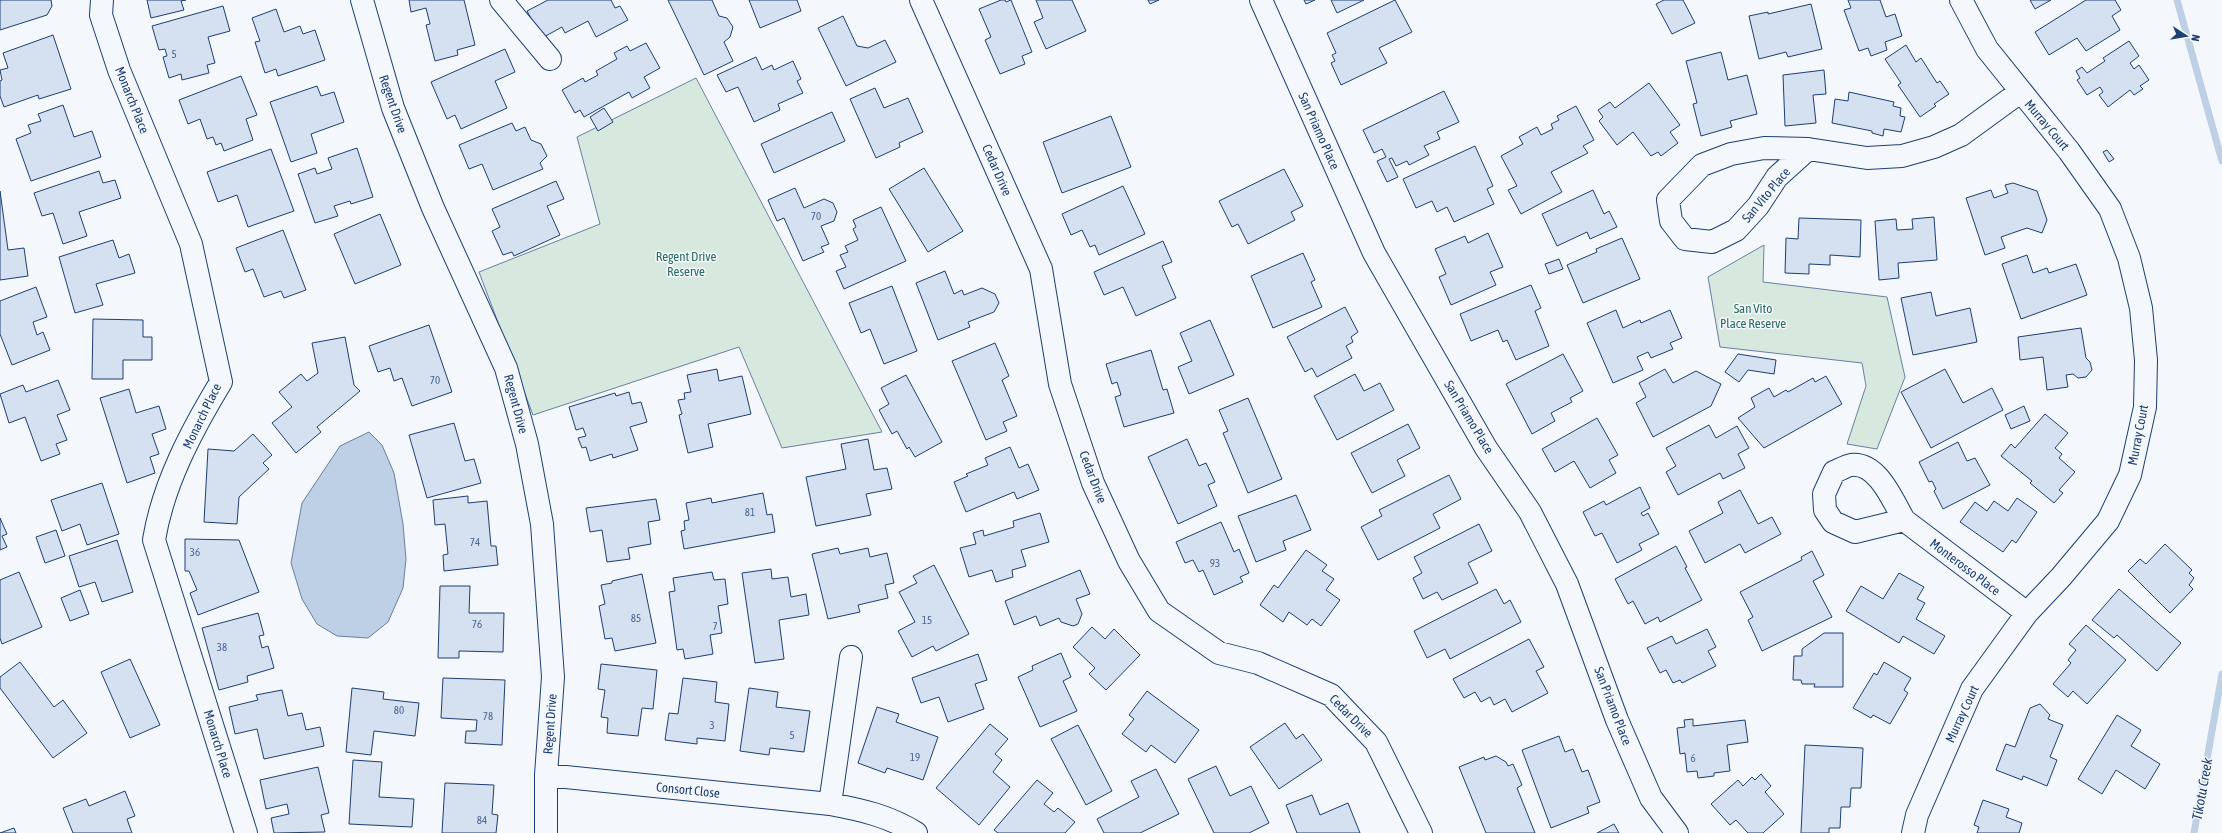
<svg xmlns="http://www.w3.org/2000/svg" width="2222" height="833" viewBox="0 0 2222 833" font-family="'Asap Condensed',sans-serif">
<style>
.green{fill:#d7e8df;stroke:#687fa3}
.water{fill:#bed0e5;stroke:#687fa3}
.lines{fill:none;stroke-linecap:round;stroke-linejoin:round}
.stream{stroke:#bed0e5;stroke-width:7}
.building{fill:#d5e0f0;stroke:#1d3f73}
.minor-casing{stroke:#1d3f73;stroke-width:24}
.minor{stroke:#f4f7fb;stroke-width:22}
.labels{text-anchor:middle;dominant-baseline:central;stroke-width:3;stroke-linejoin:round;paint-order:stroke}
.number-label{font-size:11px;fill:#4b6792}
.street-label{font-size:13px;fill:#1d3f73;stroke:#f4f7fb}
.park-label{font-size:13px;fill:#2c6c60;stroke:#f4f7fb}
.water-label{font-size:14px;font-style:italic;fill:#1d3f73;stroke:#f4f7fb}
</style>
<rect width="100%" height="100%" fill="#f4f7fb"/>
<!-- green -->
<path class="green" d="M696,78L882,432L782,448L739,347L533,415L479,272L600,224L577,137Z
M1764,245L1763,282L1887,297L1905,377L1877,449L1847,444L1866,386L1862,363L1720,347L1708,277Z"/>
<!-- water -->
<path class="water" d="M369,432L382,445L394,473L403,524L406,559L403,588L388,622L368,638L337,636L317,624L302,599L291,563L302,503L340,446Z"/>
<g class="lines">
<!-- stream -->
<path class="stream" d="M2177,0L2222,161
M2194,833L2222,674"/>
</g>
<!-- building -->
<path class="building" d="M0,0H51L52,6L47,15L0,30Z
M147,0H186L181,1L184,10L151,18Z
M409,0H464L475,45L457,50L458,55L435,61L426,25L430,24L426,8L411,12Z
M548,0H611L615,8L620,6L628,20L596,37L588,21L565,33L562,27L542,38L527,11Z
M668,0H712L719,16L727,18L733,27L730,37L724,42L733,61L704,75Z
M749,0H797L801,11L760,28Z
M1001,0H1005L1006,2L1011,0L1032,52L1022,56L1025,64L1000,74L985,40L991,37L979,9Z
M1036,0H1072L1086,31L1046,49L1034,22L1043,18Z
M1148,0H1159L1150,4Z
M1304,0H1315L1306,4Z
M1331,0H1364L1337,13Z
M1395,0L1412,32L1379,48L1387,63L1341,85L1331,63L1335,61L1332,55L1336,53L1327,33Z
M1664,0H1683L1695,23L1672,34L1656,4Z
M1848,0H1880L1886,17L1895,14L1902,36L1885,42L1887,50L1871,56L1868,48L1859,51L1844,10L1851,8Z
M2030,0H2051L2035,9Z
M2086,0H2115L2121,10L2112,16L2120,30L2086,51L2077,38L2049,55L2035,32Z
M1811,4L1822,49L1788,57L1786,52L1759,59L1749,16L1768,12V14Z
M223,6L230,31L208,37L215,63L207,65L209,73L182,80L181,74L169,78L163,57L167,56L165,49L159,50L152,26Z
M276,9L284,32L300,26L303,34L315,30L325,60L278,76L276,69L265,73L255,42L260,41L252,18Z
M843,16L857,46L868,48L885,40L896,62L846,86L818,28Z
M53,35L71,89L39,99L38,95L4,107L0,96V81L2,80L0,70L8,68L3,53Z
M2129,41L2139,56L2130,63L2134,69L2139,65L2149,80L2140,86L2143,89L2134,95L2130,90L2108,107L2099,95L2103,92L2100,87L2087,95L2077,80L2080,78L2076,71L2082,67L2087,73L2105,61L2103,58Z
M646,43L660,68L644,77L650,88L632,98L629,92L584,117L580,110L575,113L562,90L583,78L585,82L598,75L596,71L617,59L614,53L627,46L630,51Z
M1906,45L1916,62L1921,58L1937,83L1940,81L1949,94L1934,104L1936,106L1920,117L1898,85L1901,83L1885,59Z
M505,49L515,72L495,81L507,108L461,129L455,115L447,119L431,82Z
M1721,52L1728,80L1747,75L1757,114L1730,121L1732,127L1701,136L1693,104L1697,103L1686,61Z
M756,57L762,70L772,65L774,70L793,61L801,79L797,81L803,93L778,104L780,110L754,122L738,87L726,92L717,75Z
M1824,70L1826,94L1813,95L1816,123L1785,126L1783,75Z
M241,76L257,115L246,119L253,140L224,151L221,143L216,145L213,137L207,139L200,119L188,124L179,100Z
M1649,83L1680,125L1670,132L1678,143L1661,156L1658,152L1651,156L1633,132L1617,145L1599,121L1603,117L1598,110L1610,102L1615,108Z
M317,86L321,96L334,92L344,122L311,134L317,153L291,162L270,102Z
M875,88L884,108L908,98L923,132L899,143L900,147L876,158L850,99Z
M1444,91L1459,122L1437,132L1440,139L1424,146L1429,155L1409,165L1407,161L1396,166L1392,158L1389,159L1398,177L1387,182L1377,161L1386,157L1382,149L1374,153L1363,130Z
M1849,92L1894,102L1893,106L1901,108L1900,116L1905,117L1901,132L1884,129L1883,136L1872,133V131L1832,123L1835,99L1848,101Z
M63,105L74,137L92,131L101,157L31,181L16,139L31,133L28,125L41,121L38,114Z
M1576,106L1594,140L1583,146L1588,153L1551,172L1562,192L1521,214L1508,190L1517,186L1501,156L1523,144L1519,137L1537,127L1541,135L1553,129L1551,124L1559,120L1557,116Z
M604,108L613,122L598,131L590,117Z
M832,112L845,141L774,173L761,144Z
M1111,116L1131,167L1062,193L1043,142Z
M512,123L516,131L525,127L531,140L541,144L547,156L540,163L543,169L493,190L482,164L469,169L459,145Z
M1475,146L1493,186L1487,189L1494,204L1454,222L1447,207L1437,212L1432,201L1416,208L1403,179Z
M357,148L373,197L351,204L350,201L334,206L338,216L315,223L298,174L315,168L317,174L332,169L328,158Z
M271,149L294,211L248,227L237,195L218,202L207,172Z
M2107,150L2114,159L2109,162L2103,152Z
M924,168L963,231L928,252L889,189Z
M1284,169L1303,206L1291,212L1295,220L1248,244L1238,224L1232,227L1219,201Z
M99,171L103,183L115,180L121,198L79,212L87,236L63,244L53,213L42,216L34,193Z
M556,181L564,199L547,206L560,235L514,256L512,252L503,255L492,231L500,227L492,209Z
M2013,183L2037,191L2047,220L2042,233L2027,228L2001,237L2005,248L1985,255L1966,198L1991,190L1994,198L2008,193L2005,185Z
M1123,186L1145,234L1099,255L1095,245L1090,247L1082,230L1071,235L1062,214Z
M795,188L804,208L824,199L833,203L837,212L834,221L821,226L829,244L821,247L824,252L803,261L784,218L777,221L768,200Z
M1593,190L1604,214L1609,211L1617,227L1590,239L1587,232L1557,246L1542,214Z
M0,191L8,250L24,248L28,276L0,280Z
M881,207L906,261L844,289L836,271L846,267L840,255L848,252L845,246L858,240L853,229L856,227L853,220Z
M380,214L401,265L355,284L334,234Z
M1934,217L1937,260L1898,263L1899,278L1879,280L1875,221L1896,219L1897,230L1913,229L1912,219Z
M1799,218L1861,220L1860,257L1830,255V265L1809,264V274L1785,273L1786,238L1798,239Z
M283,230L306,290L284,298L281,291L264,297L253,269L245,272L236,248Z
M1488,233L1503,267L1490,272L1496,285L1451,305L1439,277L1446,274L1435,249L1465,236L1468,243Z
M1622,238L1640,279L1583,303L1567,265L1597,252L1596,249Z
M113,240L119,258L129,254L135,273L96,284L103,305L75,313L59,257Z
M1163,241L1172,262L1162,266L1176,298L1136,316L1123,287L1104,295L1094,272Z
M1303,253L1315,280L1311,282L1322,307L1273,328L1251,276Z
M2027,255L2033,273L2047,268L2049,273L2076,264L2087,295L2021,319L2002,264Z
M1559,259L1563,269L1549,274L1545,264Z
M945,271L954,294L962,290L964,295L982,288L995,294L999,303L994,312L968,322L970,327L938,340L916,283Z
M1531,285L1541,308L1535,311L1549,346L1516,360L1507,340L1503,342L1498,330L1471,341L1460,314Z
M892,286L917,351L884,364L870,329L861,333L849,303Z
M36,287L47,317L33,322L37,335L43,332L50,350L12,365L0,334V301Z
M1931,292L1936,316L1970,308L1977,342L1913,355L1901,298Z
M1345,307L1358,332L1351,337L1353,342L1346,346L1352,358L1317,377L1312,368L1305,372L1287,337Z
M1616,310L1623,328L1640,320L1641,323L1670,310L1682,338L1670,343L1673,349L1651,358L1648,352L1637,357L1643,370L1613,383L1587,323Z
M93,319L143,320V337H152V360H123V379H92Z
M1210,320L1234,375L1189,394L1178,367L1192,361L1180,333Z
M429,325L452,392L412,406L402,378L394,381L390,368L378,372L369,346Z
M2081,328L2086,358L2090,362L2092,370L2086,377L2078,378L2073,374L2066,375L2068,387L2047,390L2043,357L2020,360L2018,337Z
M345,337L354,385L360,391L317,427L321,432L296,453L272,423L292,407L279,392L301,374L307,381L318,373L312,343Z
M995,343L1009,376L1002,380L1017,416L1003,422L1007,431L986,440L952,361Z
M1151,350L1163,390L1167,389L1174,413L1124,427L1115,397L1121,395L1117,382L1112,384L1106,364Z
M1563,354L1583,391L1570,398L1572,402L1551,413L1555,421L1532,434L1506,384Z
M1738,354L1776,360L1774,374L1748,370L1739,382L1725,372Z
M717,369L719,381L742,376L751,414L708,424L713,447L688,453L679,415L682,414L678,400L685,399L684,393L691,392L687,375Z
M1665,369L1673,383L1696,371L1721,384L1711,406L1653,437L1636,403L1646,397L1639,383Z
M1945,369L1963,403L1992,388L2003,410L1931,448L1901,392Z
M1355,374L1364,391L1380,383L1394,410L1337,440L1314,396Z
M906,375L942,442L915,457L909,447L907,449L897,431L892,434L879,410L889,404L881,388Z
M1826,376L1842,404L1764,448L1738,418L1755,407L1751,398L1769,388L1774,397L1786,390L1788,392L1813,378L1815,382Z
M58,380L70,410L57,415L67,440L56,444L60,454L41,461L25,417L9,423L0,394L23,385L26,392Z
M129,389L136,413L159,406L166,429L152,434L159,454L150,457L155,473L127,483L100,398Z
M629,392L632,404L641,402L647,422L630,427L638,450L613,458L612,454L590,461L586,447L582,448L578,438L586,436L583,428L576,430L569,407L615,393L616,396Z
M1248,398L1282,479L1248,493L1223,433L1228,431L1219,410Z
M2024,406L2030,421L2011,429L2005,415Z
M2045,414L2068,433L2055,448L2062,454L2059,458L2075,472L2059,490L2063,493L2054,503L2030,483L2032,481L2001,456L2011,444L2015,448Z
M1597,418L1618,455L1609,460L1616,473L1590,488L1574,461L1555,472L1542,449Z
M454,423L465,461L474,459L481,483L427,498L409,435Z
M1408,424L1420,448L1397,460L1405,476L1372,493L1351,453Z
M1709,425L1716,438L1737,426L1749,448L1738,454L1745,468L1723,479L1720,473L1678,495L1666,472L1676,466L1666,448Z
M253,434L272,455L263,463L269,469L239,497L237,524L204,522L208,449L234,451Z
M868,439L874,470L887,468L892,489L866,494L871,515L816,526L806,477L846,469L841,444Z
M1187,439L1199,466L1206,463L1215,482L1208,485L1217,506L1178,524L1148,457Z
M1958,442L1967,461L1975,458L1990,485L1943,509L1934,491L1936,489L1932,481L1929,482L1919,462Z
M1010,447L1019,468L1028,464L1039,490L1017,499L1014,492L966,512L954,482L968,476L966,474L988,465L985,458Z
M1449,475L1461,499L1433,514L1440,528L1378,560L1361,527L1382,516L1379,510Z
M102,483L119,534L87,545L80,524L62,531L51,500Z
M1640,487L1650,508L1641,513L1643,516L1648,513L1659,534L1639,544L1642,550L1617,563L1602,533L1595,536L1583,512L1604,501L1606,505Z
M1740,490L1758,524L1772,517L1781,534L1745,553L1740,544L1705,563L1689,531L1723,513L1718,502Z
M763,493L767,515L772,514L775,532L684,549L681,531L685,530L684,521L689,520L686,503L711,498L712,503Z
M1296,495L1311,530L1283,541L1286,550L1256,562L1238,516Z
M468,496V503L487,501L491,546H496L498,565L444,571L443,555L448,554L445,524L435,525L433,500Z
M2017,498L2037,512L2016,543L2012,540L2003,552L1960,522L1975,502L1987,511L1994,501L2008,511Z
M656,499L660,520L648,522L651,544L628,548L630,559L607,562L602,530L590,532L586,508Z
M1040,513L1049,542L1021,550L1026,566L1012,570L1013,577L996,582L992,570L969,577L960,548L976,544L973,533L983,530L984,536L1014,527L1013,521Z
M0,518L7,534L2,536L7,547L0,550Z
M1221,522L1234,552L1239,549L1249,573L1240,577L1243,582L1214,595L1203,570L1199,572L1193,560L1185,563L1176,542Z
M1479,524L1492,551L1468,563L1478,583L1442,600L1437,592L1423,599L1413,578L1422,573L1414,557Z
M56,530L65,556L45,563L36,537Z
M185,539L239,540L259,592L198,615L190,593L197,590L189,571H185Z
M117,540L133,592L102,602L95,582L79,587L69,556Z
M2165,544L2192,570L2189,573L2194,578L2189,585L2193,589L2170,613L2128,571L2140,559L2146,564Z
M1676,546L1687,567L1685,568L1702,600L1660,622L1658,617L1645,624L1633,601L1628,604L1615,579Z
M838,548L840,554L868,548L870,557L887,553L894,583L885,585L888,598L858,605L860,612L828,619L812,554Z
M1306,550L1327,565L1322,571L1334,579L1326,590L1340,600L1321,626L1312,619L1307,625L1289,612L1283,622L1260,605L1274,585L1278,588Z
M1812,551L1824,575L1813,581L1832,617L1762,651L1748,620L1753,617L1740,592L1802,560L1801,557Z
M934,565L969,634L936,651L933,646L912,657L898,631L915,622L899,592L917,583L913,576Z
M771,569L772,579L788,577L791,597L806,594L809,615L779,620L784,659L755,663L742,573Z
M1080,570L1090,594L1076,599L1082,614L1078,624L1073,626L1061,622L1059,618L1040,626L1036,616L1014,625L1005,601Z
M19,572L42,627L2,644L0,638V580Z
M712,572L714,580L725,579L728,604L718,606L722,633L710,635L713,654L685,659L683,649L677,650L669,592L675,591L673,578Z
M1899,573L1924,587L1917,599L1925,603L1916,619L1945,636L1934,654L1903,636L1899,643L1846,611L1861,586L1883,599Z
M642,574L656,643L615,651L612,638L605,639L599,606L605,604L601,585L612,583V581Z
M440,586H470L469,613H504L503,652L459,651V658H438Z
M1496,589L1504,604L1510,600L1521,622L1450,659L1445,649L1427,658L1414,631Z
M2119,589L2181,643L2157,671L2117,635L2114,638L2092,620Z
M80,590L89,614L70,621L61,598Z
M258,613L264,635L259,636L262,648L268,646L274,668L247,676L248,682L219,690L202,628Z
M2086,625L2126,660L2087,704L2073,691L2068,697L2053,684L2071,663L2068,660L2076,650L2069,644Z
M1092,627L1105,639L1114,629L1140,655L1106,690L1089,674L1095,668L1073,647Z
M1707,629L1716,647L1708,651L1716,666L1682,683L1680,680L1673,683L1666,670L1660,673L1647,648L1672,636L1676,644Z
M1824,633H1843V687H1814L1815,684H1802L1801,680H1793L1794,656H1802V649Z
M1529,639L1544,667L1536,671L1548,693L1512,712L1505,699L1494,705L1490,697L1481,702L1475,692L1464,698L1453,679Z
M1061,653L1071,677L1063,681L1077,711L1040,727L1018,677L1033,670L1032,666Z
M978,654L987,680L975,684L984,709L948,722L939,697L921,703L912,678Z
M130,659L160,725L130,738L101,672Z
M20,662L54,707L63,700L87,733L53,758L0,688V677Z
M1884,662L1911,678L1904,690L1908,693L1890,724L1873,715L1871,718L1853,708L1874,673L1877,675Z
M601,664L657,670L653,709L642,708L638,736L607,733L608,718L601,717L605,690L598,689Z
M443,678L505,680L502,745L465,743L466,731H476L477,720L441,718Z
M683,678L717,682L715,702L729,704L725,741L697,738V744L665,740L669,713L678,714Z
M352,688L384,692L383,699L419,703L415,736L374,731L371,755L346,752Z
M749,688L778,692L776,707L810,711L804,752L770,748L769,755L740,751Z
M282,690L288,716L302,713L306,730L320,727L324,746L264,759L257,729L235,734L229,707L258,700L256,695Z
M1147,691L1199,730L1175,763L1151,745L1146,752L1122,734L1134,719L1129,715Z
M2040,704L2050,715L2048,719L2063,725L2050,757L2057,760L2047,786L2023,776L2022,780L1996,770L2006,744L2015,747L2030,708Z
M877,707L899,714L896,722L938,737L923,780L887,768L885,773L858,763Z
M2117,715L2141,730L2131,746L2160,764L2145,789L2116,770L2102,794L2078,779Z
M1693,719V726L1745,720L1748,742L1727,745L1730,771L1714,773V776L1698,778L1697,771L1687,772L1685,753L1680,754L1677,728L1685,727L1684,720Z
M1285,723L1296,739L1303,734L1322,760L1279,789L1250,747Z
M990,724L1008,739L995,754L1002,760L993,772L1010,787L979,825L936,788Z
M1078,725L1112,791L1086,805L1051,739Z
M1559,736L1565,752L1573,749L1582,772L1588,770L1600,802L1587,807L1589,813L1551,828L1522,750Z
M1805,745L1863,748L1861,788H1851L1850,807H1841L1840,828H1829V833H1801Z
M1496,756L1506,762L1508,766L1513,764L1522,785L1517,788L1535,833H1486L1459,767L1484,757L1485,760Z
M353,760L382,762L379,797L414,799L412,827L349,824Z
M1216,766L1230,796L1251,786L1269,823L1249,833H1214L1188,779Z
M318,767L329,813L321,815L325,832L274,833L271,818L289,814L287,804L266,809L260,780Z
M1156,769L1179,814L1140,833H1104L1097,819L1139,797L1131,781Z
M1761,774L1771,786L1765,792L1784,814L1763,833H1748L1736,820L1730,825L1711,804L1738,780L1743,786L1752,777L1755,780Z
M1037,780L1053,793L1044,804L1054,812L1058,808L1075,822L1065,833H998L994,830Z
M445,783L494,785L492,814L498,815L496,833H442Z
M125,791L135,816L127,819L132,833H73L63,808L86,799L89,806Z
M1312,795L1320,815L1348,803L1360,833H1297L1286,805Z
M1983,800L2009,809L2006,817L2022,823L2019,833H1977L1979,827L1974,825Z
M1614,824L1619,833H1597Z
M14,828L16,833H0Z"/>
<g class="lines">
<defs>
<path id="minor" d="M102,0L101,15L119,70L191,244L221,382C192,430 163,484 154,540L246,833
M362,0L393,108L433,208L506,368L527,444L542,524L553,677L546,775V833
M501,0L550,59
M921,0L1041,269L1060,384L1093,483L1129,561L1159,611L1219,653L1258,663L1331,695L1376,742L1421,833
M1261,0L1374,253L1486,448L1530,512L1567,584L1617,720L1651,798L1677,833
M1808,149L1777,177L1758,206L1736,230L1712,242L1685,239L1671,221L1668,200L1702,165L1731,154L1764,148L1808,149L1867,158L1902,156L1934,147L1961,135L2020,92
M1904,520C1893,501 1878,462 1851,465C1846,466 1839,470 1834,472L1824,494L1825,510L1833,522L1855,532L1904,520L2027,613
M546,775L830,804C862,810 889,816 916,833
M830,804L851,657
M1913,833L1917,815L1972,689L2027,613L2061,577L2108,521L2130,475L2145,407L2146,360L2141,308L2129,258L2110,209L2069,151L1987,49L1961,0"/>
</defs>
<!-- minor casing -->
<use href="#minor" class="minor-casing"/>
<!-- minor -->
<use href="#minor" class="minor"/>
</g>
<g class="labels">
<!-- number labels -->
<g class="number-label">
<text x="174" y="54">5</text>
<text x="816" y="216">70</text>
<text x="435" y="380">70</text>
<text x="750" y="512">81</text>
<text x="475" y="542">74</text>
<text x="195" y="552">36</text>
<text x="1215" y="563">93</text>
<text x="636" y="618">85</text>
<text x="927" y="620">15</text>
<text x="477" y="624">76</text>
<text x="715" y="626">7</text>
<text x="222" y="647">38</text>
<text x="399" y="710">80</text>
<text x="488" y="716">78</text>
<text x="712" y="725">3</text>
<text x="792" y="735">5</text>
<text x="915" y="757">19</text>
<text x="1693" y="758">6</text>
<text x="482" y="820">84</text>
</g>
<!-- street labels -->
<g class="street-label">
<text transform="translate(132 100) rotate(68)">Monarch Place</text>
<text transform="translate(393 104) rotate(71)">Regent Drive</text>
<text transform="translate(2047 125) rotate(50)">Murray Court</text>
<text transform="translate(1319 131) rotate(66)">San Priamo Place</text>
<text transform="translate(997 170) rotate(66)">Cedar Drive</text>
<text transform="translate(1766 195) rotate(-50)">San Vito Place</text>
<text transform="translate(516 404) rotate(75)">Regent Drive</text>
<text transform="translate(202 416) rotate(-64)">Monarch Place</text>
<text transform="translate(1469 417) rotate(59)">San Priamo Place</text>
<text transform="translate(2138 435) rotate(-79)">Murray Court</text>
<text transform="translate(1093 477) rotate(69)">Cedar Drive</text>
<text transform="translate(1965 567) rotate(37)">Monterosso Place</text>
<text transform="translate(1613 706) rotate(69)">San Priamo Place</text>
<text transform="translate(1962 714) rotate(-65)">Murray Court</text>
<text transform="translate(1351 716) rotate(45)">Cedar Drive</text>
<text transform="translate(550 724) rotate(-86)">Regent Drive</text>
<text transform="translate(218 744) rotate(73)">Monarch Place</text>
<text transform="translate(688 790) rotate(6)">Consort Close</text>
</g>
<!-- park labels -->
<g class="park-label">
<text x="686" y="256">Regent Drive<tspan x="686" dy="15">Reserve</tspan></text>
<text x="1753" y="308">San Vito<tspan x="1753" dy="15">Place Reserve</tspan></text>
</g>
<!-- water labels -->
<g class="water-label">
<text transform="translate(2202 789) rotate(-80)">Tikotu Creek</text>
</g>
</g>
<!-- north arrow -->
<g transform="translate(2186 36) rotate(102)" stroke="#f4f7fb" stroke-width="3" paint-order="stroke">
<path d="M0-3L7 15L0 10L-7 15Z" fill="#1d3f73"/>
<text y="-6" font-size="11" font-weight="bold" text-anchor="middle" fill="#1d3f73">N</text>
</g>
</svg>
